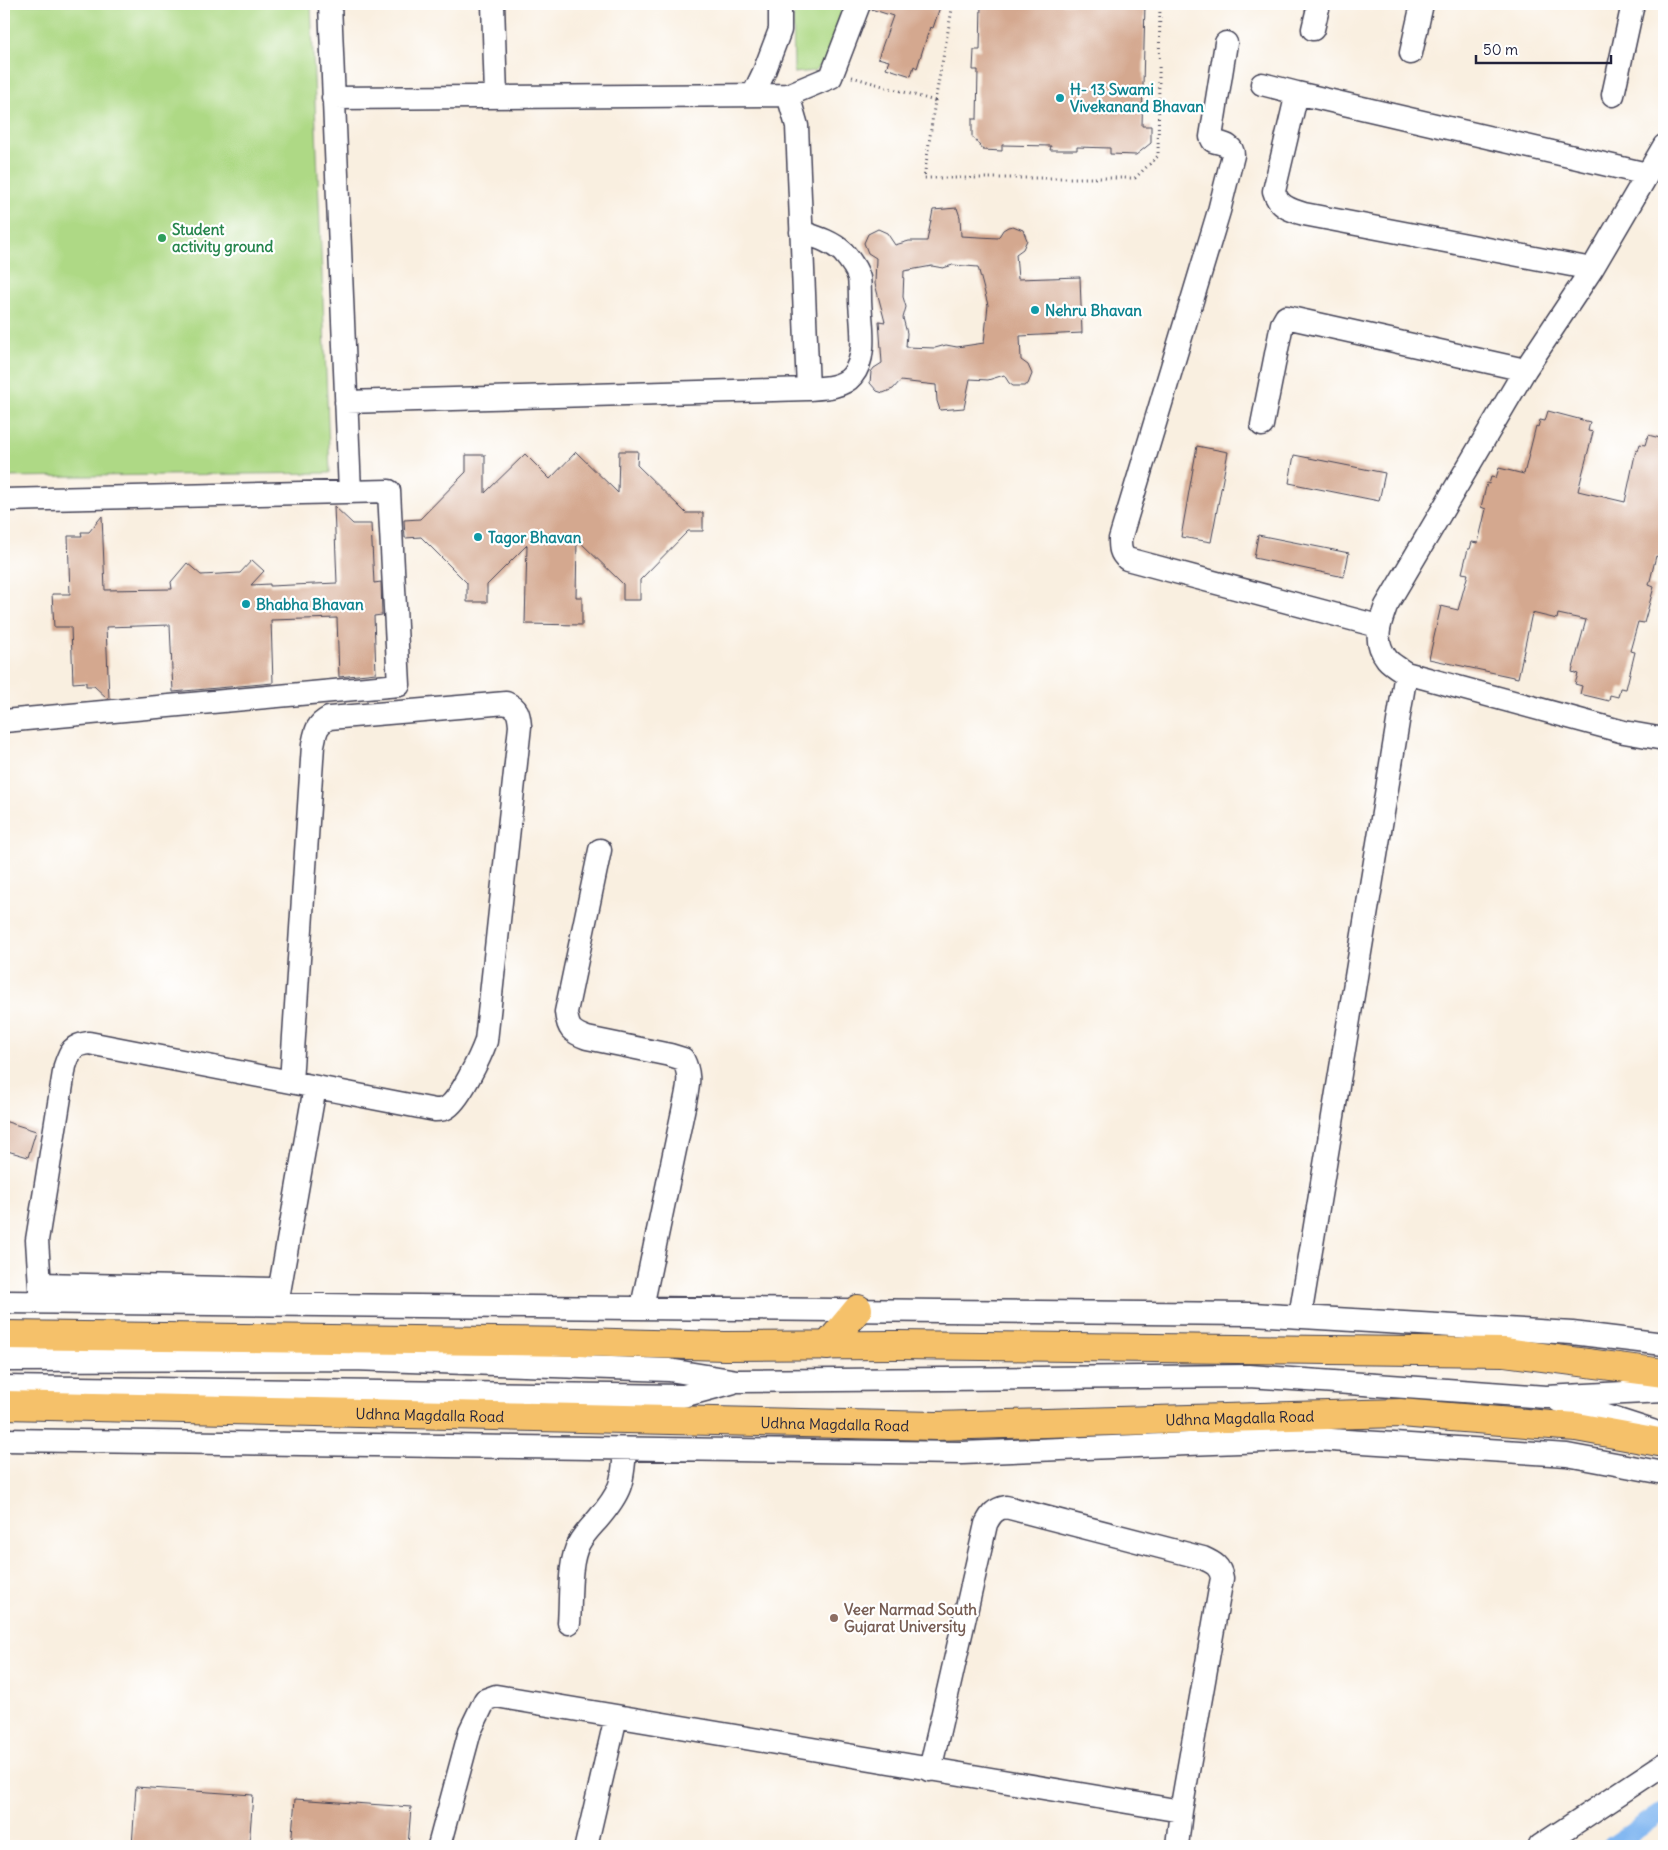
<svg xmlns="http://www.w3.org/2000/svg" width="1668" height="1850" viewBox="0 0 1668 1850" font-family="Delius,sans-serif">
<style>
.green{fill:#aed985;stroke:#687e60}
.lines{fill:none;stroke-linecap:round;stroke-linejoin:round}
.canal{stroke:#83b8f1;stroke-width:19}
.building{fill:#d4a88f;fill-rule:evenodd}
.minor-casing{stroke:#424154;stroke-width:25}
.major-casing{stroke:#424154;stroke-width:30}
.path{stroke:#424154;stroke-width:3;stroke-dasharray:1 4;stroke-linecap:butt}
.minor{stroke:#fff;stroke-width:22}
.major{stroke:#f5c16b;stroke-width:28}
.culture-dot{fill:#0f9aa8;stroke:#fff;stroke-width:2}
.leisure-dot{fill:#2e9e5b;stroke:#fff;stroke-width:2}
.education-dot{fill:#8d6e63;stroke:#fff;stroke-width:2}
.labels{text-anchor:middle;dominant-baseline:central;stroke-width:4.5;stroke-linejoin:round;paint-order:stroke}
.culture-label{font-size:15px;font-weight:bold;fill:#0d838f;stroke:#fff;text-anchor:start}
.leisure-label{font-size:15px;font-weight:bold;fill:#27864d;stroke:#fff;text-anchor:start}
.street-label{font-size:15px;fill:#22223b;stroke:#fff}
.education-label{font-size:15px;font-weight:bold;fill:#785e54;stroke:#fff;text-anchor:start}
</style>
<rect width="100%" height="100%" fill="#fff"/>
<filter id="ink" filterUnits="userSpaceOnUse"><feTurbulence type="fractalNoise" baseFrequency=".02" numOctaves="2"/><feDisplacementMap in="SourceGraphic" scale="10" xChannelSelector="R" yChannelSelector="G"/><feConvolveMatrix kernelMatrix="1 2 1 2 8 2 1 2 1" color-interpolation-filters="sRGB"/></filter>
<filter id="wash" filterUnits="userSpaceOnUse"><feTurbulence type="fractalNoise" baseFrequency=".0096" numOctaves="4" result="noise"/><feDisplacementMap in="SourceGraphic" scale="20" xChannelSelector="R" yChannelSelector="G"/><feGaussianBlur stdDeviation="1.12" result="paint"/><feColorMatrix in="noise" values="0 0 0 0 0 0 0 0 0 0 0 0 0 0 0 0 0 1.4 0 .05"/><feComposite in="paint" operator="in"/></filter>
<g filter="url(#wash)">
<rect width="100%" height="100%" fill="#f9efe0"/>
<!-- green -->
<path class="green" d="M4,4H311L330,473L4,477Z
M793,4H844L826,60L815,71L794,73Z"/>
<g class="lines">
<!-- canal -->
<path class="canal" d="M1612,1846L1664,1811"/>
</g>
<g id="blocks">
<!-- building -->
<path class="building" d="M872,4H941L933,28L930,27L917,68L914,66L911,76L886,68L889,61L878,58L893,16L871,9Z
M981,4H1145L1142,126H1151V143L1136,155L1110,154V148L1077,147V150H1050L1051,146L1002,145V151L983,150L972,136V119H977L978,70H973L974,50H980Z
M957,208L960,217L961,236L998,238L1003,230L1008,227L1013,226L1023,230L1027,240L1023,249L1016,254L1018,279L1080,277L1082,333L1020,336L1021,360L1028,365L1032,374L1028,384L1024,386H1013L1009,383L1004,375L988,380L970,379L964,408L940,410L937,401L936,385L900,381L893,389L883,393L877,391L870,383L871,372L874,368L882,363L879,321L885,322L875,284L876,258L868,253L864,243L868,234L878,229L887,233L895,245L909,241H927L933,210ZM953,265L978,267L988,305L984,343L957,347L946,345L935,348L906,347L907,333L903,318L906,307L903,297L904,271L932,266L943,268Z
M1548,411L1590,422L1588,431L1593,432L1578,491L1625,502L1636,450L1638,451L1640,444L1645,445L1648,435L1664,439V547L1661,558L1656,556L1649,585L1654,587L1644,623L1638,622L1630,651L1635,652L1626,689L1620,688L1618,697L1610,695L1609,701L1580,694L1582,686L1575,684L1578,674L1572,672L1586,620L1558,614L1557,619L1532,613L1518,678L1429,659L1441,606L1458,610L1468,574L1462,573L1468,549H1470L1472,542L1478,543L1486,509L1481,507L1487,483L1489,484L1491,477L1496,478L1499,468L1524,474L1536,426L1538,427L1540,420L1545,421Z
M1197,446L1228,452L1211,542L1181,537Z
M619,451H638L637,465L686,513H703V531H688L640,580V600H623V584L577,539L576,597H582V625L525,624L527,545L487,585V602H467V583L421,537L405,538L404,520L420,519L466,472V455H485V493L525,454L550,479L576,452L618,493Z
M1294,455L1385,473L1379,501L1289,483Z
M334,506L353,524H371L374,583L381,582L382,615L374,616L376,673L339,677L337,618L271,620L273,683L173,692L170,625L106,627L109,698H107L94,686H86V682L73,683L71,627H54L52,594H70L68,536H82L81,532H89L102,516L105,590L172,589L171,582L187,563L201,575L240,573L252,560L264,571L251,585L270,584V586L337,583Z
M1258,535L1349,553L1344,577L1254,558Z
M4,1121L36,1131L28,1157L4,1150Z
M136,1787L253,1795L249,1846H132Z
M295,1799L411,1807L408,1846H291Z"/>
</g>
</g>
<g filter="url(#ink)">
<use href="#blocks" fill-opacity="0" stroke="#424154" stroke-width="1"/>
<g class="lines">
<defs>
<path id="minor" d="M330,4L350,492
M493,4L496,96
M1313,29L1319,4
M1226,43L1211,137L1213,141C1221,144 1233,144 1233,155L1219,211L1120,539C1120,548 1120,553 1127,559L1378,626
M1411,53L1422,4
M1262,84L1297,93L1647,174
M1297,93L1274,191C1278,206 1290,210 1304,214L1592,269
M753,95L764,72L780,30V4
M1613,95L1633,4
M333,98L788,95L831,77L859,4
M1664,146L1592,269L1525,370L1386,606C1379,625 1373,641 1387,659C1391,664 1400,669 1406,673L1624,732L1664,739
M801,232C816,237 831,241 843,252C849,259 857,269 859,278C860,285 860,294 860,301C861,325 868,357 852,376C842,388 822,388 808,389
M346,402L808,389L797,126L788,95
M1262,425L1282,324L1286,317L1525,370
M4,500L389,491L399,685L4,721
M600,850L566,1012C568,1029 571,1032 587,1038L670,1055L683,1059C690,1073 689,1082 686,1097L642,1307
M40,1284L272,1289
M4,1302L1252,1314L1572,1333L1664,1344
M41,1302L37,1240L65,1066C70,1051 72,1045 89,1043L435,1110C438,1110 443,1110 446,1108C459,1102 481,1055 486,1041L520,726C519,714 518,708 506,703L329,718C316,725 316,731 313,745L291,1082
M277,1304L315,1087
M1300,1317L1406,673
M4,1360L353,1359L669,1370L737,1381L1249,1376L1546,1397L1664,1391
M4,1387L683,1396L731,1383
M1559,1401L1652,1431
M4,1440L962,1453L1315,1439L1567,1455L1664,1473
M569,1623C571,1600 568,1563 579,1543C584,1534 592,1526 598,1519C621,1492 623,1483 625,1449
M930,1770L986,1524C991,1514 995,1509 1006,1507L1203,1558C1214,1563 1220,1566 1222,1578L1181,1811L1177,1846
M439,1846L470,1731L485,1700L496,1696L1181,1811
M586,1846L616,1717
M1540,1846L1664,1764"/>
<g id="major">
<path d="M4,1335L579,1342L725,1346L897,1345L1504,1352L1664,1373"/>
<path d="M827,1346L858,1309"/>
<path id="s1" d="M4,1405L936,1426L1400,1413L1576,1427L1664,1443"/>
</g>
</defs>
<!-- minor casing -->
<use href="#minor" class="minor-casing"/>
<!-- major casing -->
<use href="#major" class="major-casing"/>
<!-- path -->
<path class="path" d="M852,77L935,101L924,178H1135L1158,156L1160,4
M935,101L953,4"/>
<!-- minor -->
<use href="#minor" class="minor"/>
<!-- major -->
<use href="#major" class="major"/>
</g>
</g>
<!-- markers -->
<g class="culture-dot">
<circle cx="1060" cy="98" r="5"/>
<circle cx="1035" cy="310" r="5"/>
<circle cx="478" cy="537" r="5"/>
<circle cx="246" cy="604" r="5"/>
</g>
<circle class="leisure-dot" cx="162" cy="238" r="5"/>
<circle class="education-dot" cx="834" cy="1618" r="5"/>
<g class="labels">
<!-- culture labels -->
<g class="culture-label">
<text x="1070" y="89">H- 13 Swami<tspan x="1070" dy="17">Vivekanand Bhavan</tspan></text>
<text x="1045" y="310">Nehru Bhavan</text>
<text x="488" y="537">Tagor Bhavan</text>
<text x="256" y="604">Bhabha Bhavan</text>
</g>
<!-- leisure labels -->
<g class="leisure-label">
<text x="172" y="229">Student<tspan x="172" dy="17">activity ground</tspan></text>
</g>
<!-- street labels -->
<g class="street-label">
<text stroke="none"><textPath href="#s1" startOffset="426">Udhna Magdalla Road</textPath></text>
<text stroke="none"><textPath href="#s1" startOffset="1236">Udhna Magdalla Road</textPath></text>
<text stroke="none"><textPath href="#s1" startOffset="831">Udhna Magdalla Road</textPath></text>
</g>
<!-- education labels -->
<g class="education-label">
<text x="844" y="1609">Veer Narmad South<tspan x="844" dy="17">Gujarat University</tspan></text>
</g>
</g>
<!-- margin -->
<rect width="1668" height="1850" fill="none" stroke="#fff" stroke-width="20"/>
<!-- scale -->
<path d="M1476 55v8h135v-8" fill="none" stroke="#22223b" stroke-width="2.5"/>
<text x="1483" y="55" font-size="15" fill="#22223b" stroke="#ffffff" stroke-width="4" paint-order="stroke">50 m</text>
</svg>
